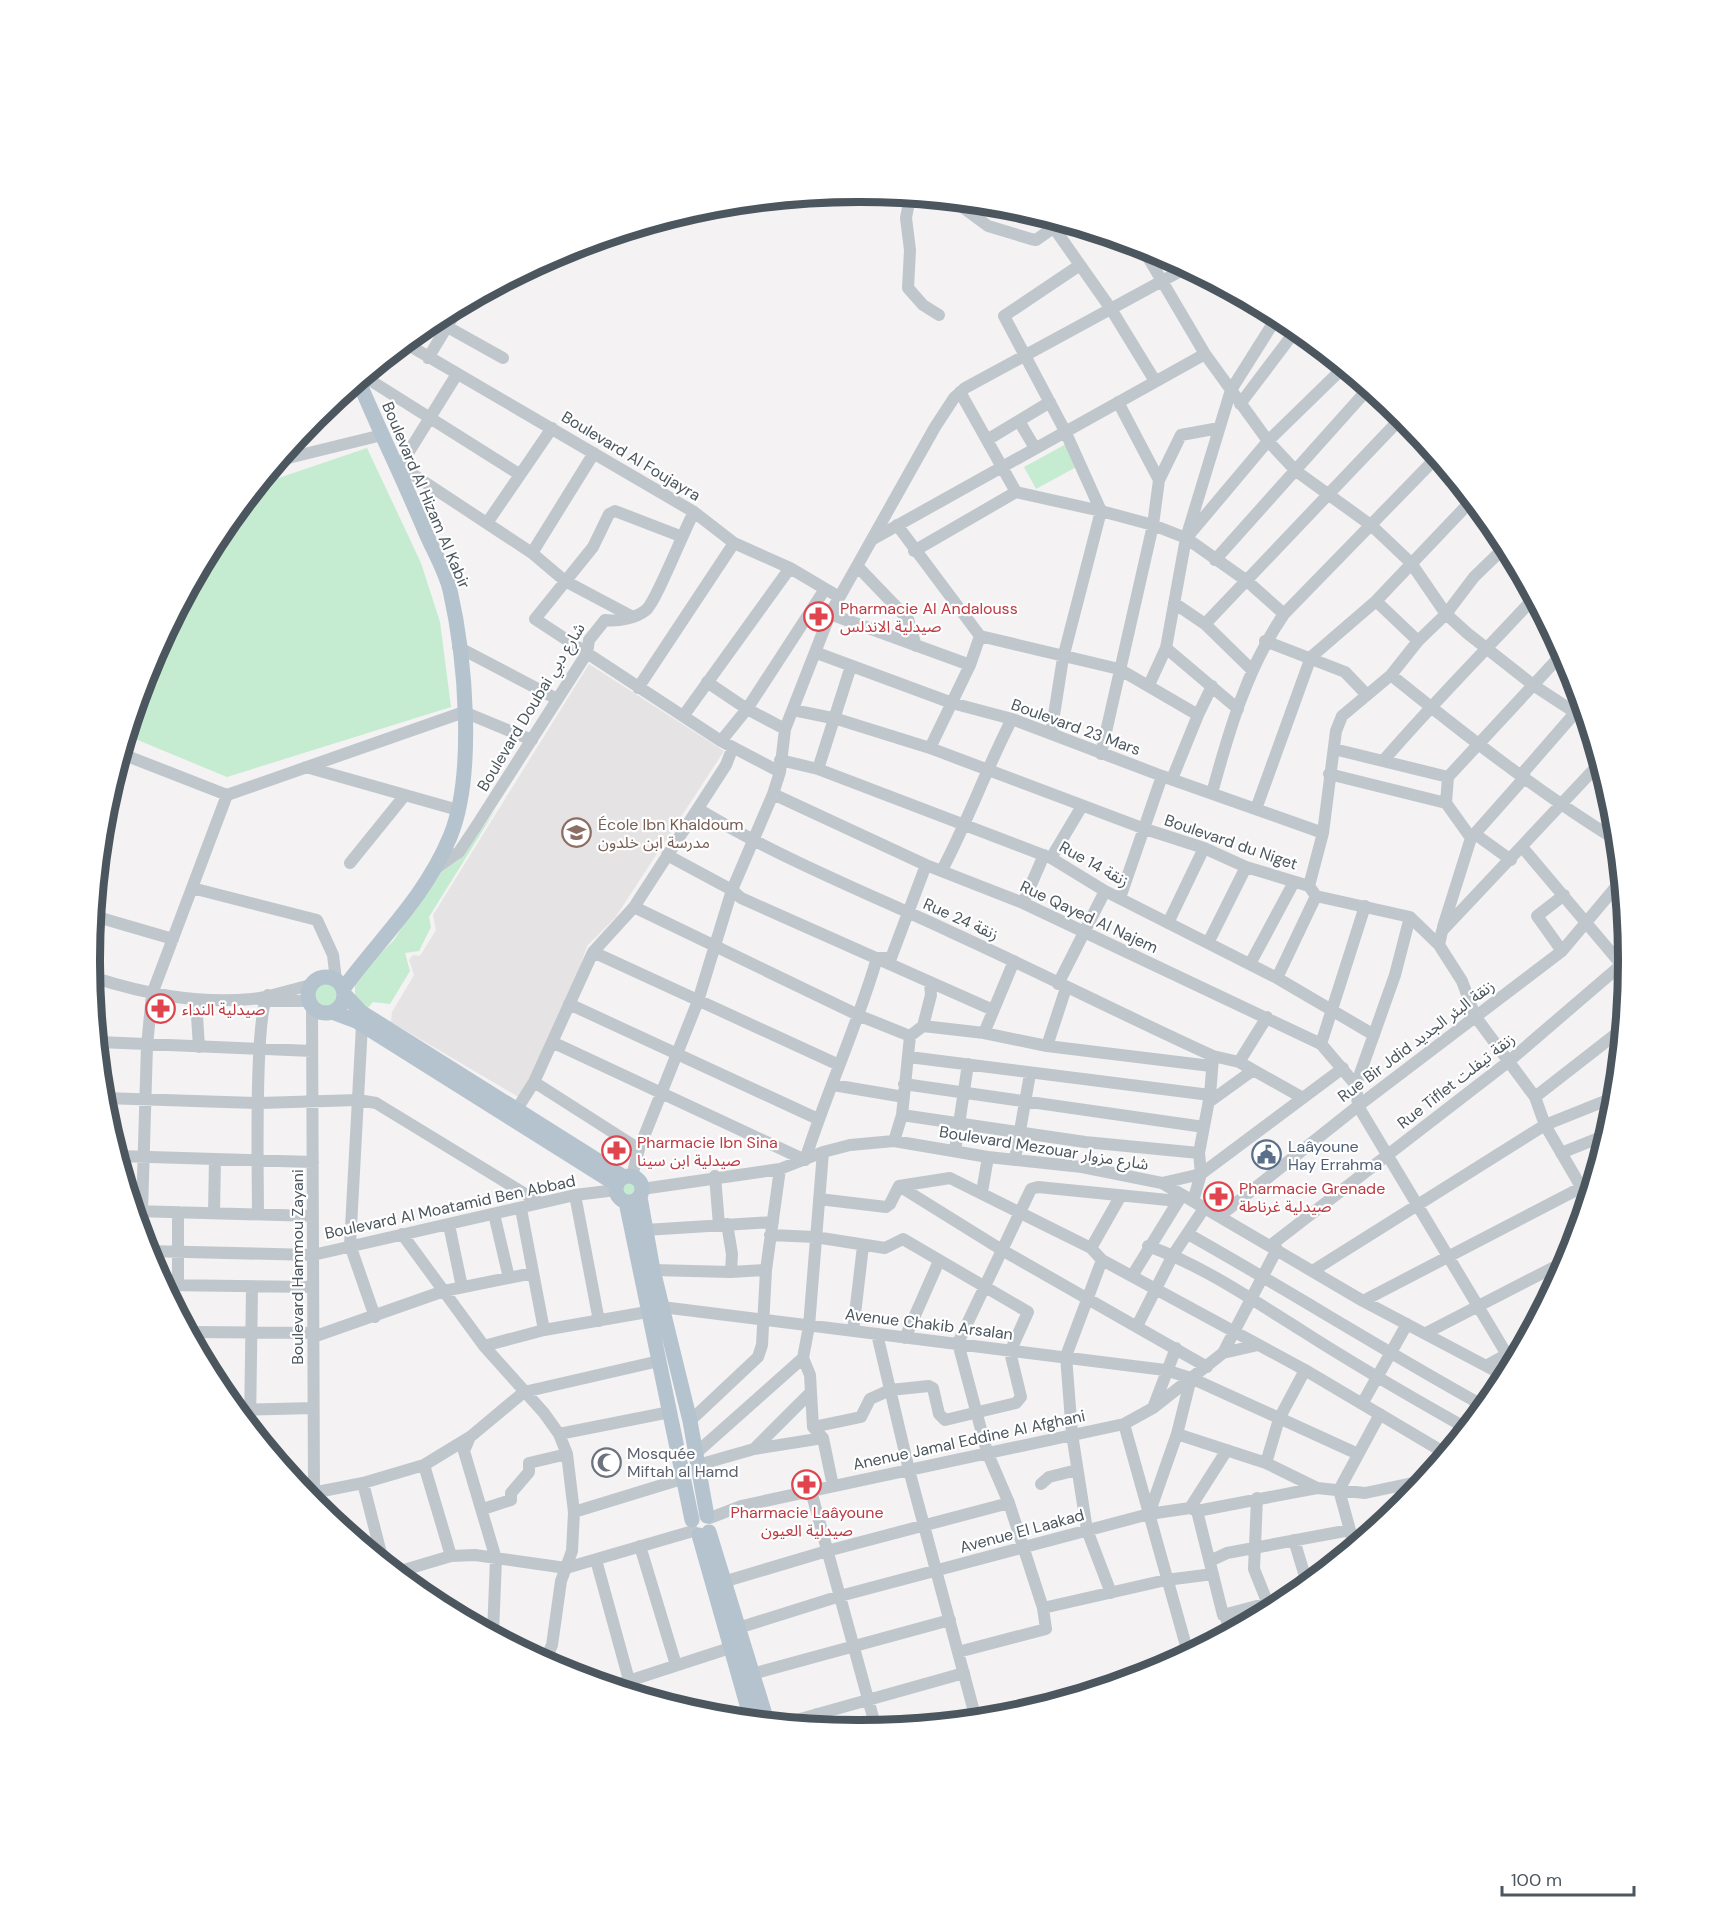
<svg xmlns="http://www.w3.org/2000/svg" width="1718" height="1922" viewBox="0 0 1718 1922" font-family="'DM Sans','Noto Sans Arabic',sans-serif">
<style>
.education{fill:#e5e3e3}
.green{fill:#c5ecd1}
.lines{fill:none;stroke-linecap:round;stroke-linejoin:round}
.minor{stroke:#bfc7cd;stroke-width:12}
.major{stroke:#b4c3cd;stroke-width:15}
.labels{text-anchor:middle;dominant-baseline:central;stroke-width:4.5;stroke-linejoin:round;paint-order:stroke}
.street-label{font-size:16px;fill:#4b565e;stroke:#fff}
.health-label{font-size:16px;fill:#be3a42;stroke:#fff;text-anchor:start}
.education-label{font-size:16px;fill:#785e54;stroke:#fff;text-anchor:start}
.service-label{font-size:16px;fill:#4e5e75;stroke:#fff;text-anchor:start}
.worship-label{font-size:16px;fill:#5b616d;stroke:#fff;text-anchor:start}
.rim{fill:none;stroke:#4b565e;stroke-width:8}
</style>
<rect width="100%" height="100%" fill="#f4f2f2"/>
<!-- education -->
<path class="education" d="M589,664L724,751L615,918L587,946L562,1020L522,1099L391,1022L392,1012L414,975L409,960L413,955L420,956L436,930L433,915Z"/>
<!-- green -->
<path class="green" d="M1068,443L1080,465L1036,489L1024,467Z
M367,448L421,563L440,622L451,707L227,777L128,736L149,666L220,533L261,484Z
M496,809L429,917L431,927L419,951L405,953L410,971L390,1004L373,1002L367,1009L355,997V978L394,940L436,876L460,859Z
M313 995a13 13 0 1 1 26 0a13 13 0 1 1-26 0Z
M621 1190a9 9 0 1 1 18 0a9 9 0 1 1-18 0Z"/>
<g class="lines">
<!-- minor -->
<path class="minor" d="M910,197L906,218L910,250L908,288L923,305L939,315
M954,201L988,226L1031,239L1036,240L1053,228
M1047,218L1111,309L1155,381
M1142,247L1205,354L1268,441L1296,471L1372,526L1411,563L1446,614L1467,633L1533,685L1585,719
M435,320L503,358
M405,343L694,512L734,543L790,568L839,597
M428,358L459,307
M365,377L519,474
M960,392L1016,492
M1118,402L1159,480
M1240,404L1296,330
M1019,421L1035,448
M987,440L1050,402
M280,460L382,435
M400,466L457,374
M398,468L400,466L532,553L565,581L631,616
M487,523L552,428
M897,525L980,636
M1189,535L1268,441L1343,368
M680,536L615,511L609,514L593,547L535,619L721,741L780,772
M873,539L1205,354
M914,551L1016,492L1101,511L1153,525L1186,538L1247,581L1284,614
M532,553L594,453
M1215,560L1368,389
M857,566L908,619L916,646
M1376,601L1418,641
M1174,603L1205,624L1252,670
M830,614L970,665
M1205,624L1402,417
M980,636L1119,669L1198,715L1172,779
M1265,641L1345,672L1367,695
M458,647L557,699
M1166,648L1238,709
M817,653L952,703L1012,719L1162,776L1323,833
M1391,675C1464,734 1537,791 1616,840
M707,682L747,709L785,729
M1149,685L1166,648L1186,538L1231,390L1277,317
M638,688L734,543
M793,710L837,719L930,748L1145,829L1204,848L1246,867L1309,886L1316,896L1410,917L1439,945L1462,981L1475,1016L1535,1097L1545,1125L1587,1197
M684,715L790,568
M1198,715L1212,686
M1051,734L1063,658L1101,511L1065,431L1004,316L1080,265
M721,741L747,709L825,589
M930,748L970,665L980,636
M1334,749L1448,777
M122,754L227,795L464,712L532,740
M1101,754L1153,525L1159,480L1181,435L1219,428
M780,760L818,769L1051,858L1105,891L1277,978L1374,1035
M1383,761C1431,705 1483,653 1533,599
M306,767L458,810
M818,769L851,666
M1329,774L1446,803
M1521,775L1581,706
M1448,777L1562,654
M1448,777L1446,803L1471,838
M1212,793C1229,731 1247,668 1284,614L1436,458
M773,794L926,865L1023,903L1321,1044L1356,1085L1358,1106L1512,1363
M698,809C779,858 865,892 951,932C1039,972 1125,1016 1213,1056L1239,1062L1303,1098
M1256,809L1311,657L1376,601L1471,501
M1475,834L1511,860
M1523,848L1626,970
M667,855L732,890L741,898L993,1010
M1051,858L1082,806
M350,863L405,795
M435,869L459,852L477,825L587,653L589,640L605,620C618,622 636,618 646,610C656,602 684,530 694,512
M942,870C968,821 986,769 1012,719
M1309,886L1323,833L1336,731L1342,716L1391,675L1418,641L1446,614L1474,577L1505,547
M192,888L317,920L333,955L336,980
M1120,898L1162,776
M1023,903L1044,855
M634,907L860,1016L910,1036
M94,916L173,939
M1168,923L1204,848
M1443,927L1471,838L1525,777
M1209,941L1246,867
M1439,945L1442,931L1599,764
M1562,951L1537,916L1564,895
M593,952L839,1065
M1250,964L1294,882
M92,977C145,994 196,1004 252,999C272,997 292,989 311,985
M1277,978L1316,896
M97,979L99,1052
M1058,984L1105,891
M196,1001L199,1047
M262,1001H309
M569,1004L818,1119
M312,1007L314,1494L317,1506
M362,1025L350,1245L375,1317
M923,1026L984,1033L1014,961
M984,1033L1047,1046L1211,1066
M99,1042L312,1051
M552,1042L805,1160C827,1091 857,1027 877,958H891L926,865
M1321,1044L1365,906
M1047,1046L1066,988
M909,1057L1210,1095
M1239,1062L1267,1017
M534,1082L639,1149
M904,1084L1204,1127
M833,1085L904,1097
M1356,1085L1395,975L1410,917
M1535,1097L1621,1030
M103,1098L259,1103L358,1100L376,1103L540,1203
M1209,1102L1252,1071
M517,1109L534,1082L593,952L634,907L726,765L733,747
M902,1115L1085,1142L1199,1153
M894,1141L902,1115L910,1036L923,1026L931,995L930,984
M955,1151L968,1064
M823,1152L809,1326L803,1358L810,1375L813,1427L823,1438L833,1486
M1561,1153L1606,1135
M118,1156L313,1162
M1015,1159L1030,1074
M632,1176L639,1149L698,1001L732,890L773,794L780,772L785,729L830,614L935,427L954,398L965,388L1186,268
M715,1176L719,1225
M1162,1183L1201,1174L1343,1068
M899,1186L1002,1250L1207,1367
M642,1189L780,1169L823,1152L850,1145L894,1141L988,1157L1082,1167L1162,1183L1363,1301L1505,1376
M982,1192L988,1157
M575,1195L599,1321
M819,1199L886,1207L890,1204L899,1186L950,1178L1091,1248L1102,1260L1305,1370L1445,1453
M1193,1201L1201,1174L1199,1153L1210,1095L1213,1058
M521,1209L544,1330
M135,1211L313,1216
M142,1211L147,1046L152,994L227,795
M214,1213L215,1159
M258,1214C258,1178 254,1016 268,995
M494,1214L509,1278
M1221,1215L1358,1106L1562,951L1620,882
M727,1224L732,1254L731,1272
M449,1225L462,1287
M645,1230L773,1222
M402,1234L484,1346L544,1413L559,1434L567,1454L574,1512L572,1551L561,1581L552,1645L545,1661
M1188,1234C1288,1290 1384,1351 1484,1406
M770,1235L815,1237L885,1248L903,1239L1028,1312L1010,1352L1021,1397L1016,1403L945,1420L939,1414L933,1388L929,1386L890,1390L870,1399L861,1417L813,1427
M1271,1245L1508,1062L1628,959
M1148,1246C1204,1266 1254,1301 1304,1332C1357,1366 1411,1397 1466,1428
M1091,1248L1120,1197
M147,1251L313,1255L575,1195L616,1190
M1102,1260L1066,1356L1072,1434L1087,1530L1111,1593
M653,1270L731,1272L766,1270
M1314,1270L1545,1125L1615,1097
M1132,1276L1182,1195
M165,1285L313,1287
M178,1286V1212
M1363,1301L1592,1182
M662,1307L1165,1370L1191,1378L1358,1454
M1137,1326L1173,1255L1205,1207
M853,1331L863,1246
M190,1332L313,1333
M1426,1333L1566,1261
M877,1334L909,1470L976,1719
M313,1337L444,1291L533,1273
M905,1338L939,1261
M484,1346L544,1330L647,1312
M1223,1353L1258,1345
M1486,1366L1520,1347
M1362,1404L1407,1324
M1153,1408L1176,1348
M238,1410L313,1408
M690,1421L758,1357L762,1345L766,1270L780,1169
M1124,1424L1188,1653
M250,1425L252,1288
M559,1434L670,1412
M1177,1434L1266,1463L1317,1488L1365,1493L1422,1481
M470,1437L464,1451L496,1559L493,1633
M754,1449L810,1393
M695,1454L803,1358
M1266,1463L1279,1419L1305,1370
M424,1465L451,1556
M698,1465L754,1449L823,1438
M363,1483L383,1561
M1041,1484L1049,1477L1077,1470
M811,1491L876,1728
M307,1494L363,1483L424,1465L470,1437L524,1392L659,1361
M1257,1498L1254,1569L1270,1609
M1190,1508L1227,1450
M483,1509L511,1500V1493L529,1472V1463L567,1454
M1197,1511L1223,1615L1226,1617L1229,1631
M574,1512L685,1478
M1149,1514L1177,1434L1191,1378
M710,1518L741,1506L1124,1424L1153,1408L1223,1353L1277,1249
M1352,1538L1367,1534
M1294,1540L1307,1583
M1354,1545L1339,1490L1380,1414
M640,1546L676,1665
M596,1560L629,1680
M1210,1561L1227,1553L1350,1530
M397,1572L451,1556L475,1555L566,1568L693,1531
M723,1582L827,1551L1009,1503
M1043,1608L1166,1580L1213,1574
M1223,1615L1291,1597
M738,1628L840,1596L1149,1514L1190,1508L1197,1511L1317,1488
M958,1652L1046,1629L1043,1608L1009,1503L987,1452L958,1343L1031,1189L1038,1187L1178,1201
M752,1674L950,1620
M613,1686L730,1648
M817,1714L821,1726
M728,1717L749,1711
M786,1723L964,1673"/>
<!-- major -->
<path class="major" d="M308 995a18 18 0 1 1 36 0a18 18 0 1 1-36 0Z
M343,989C381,937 424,899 450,837C476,774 465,656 450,590C445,570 433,550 425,531C404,481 380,432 359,382
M344,994L361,1012L624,1177
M332,1012L356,1021L617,1185
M616 1189a13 13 0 1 1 26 0a13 13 0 1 1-26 0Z
M640,1197L653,1270L690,1421L707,1516
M626,1202L692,1520
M709,1532L767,1721
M699,1535L751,1719"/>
</g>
<!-- icons -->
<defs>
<symbol id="pharmacy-ring" viewBox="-11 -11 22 22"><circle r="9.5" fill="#fff" stroke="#e0444e" stroke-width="1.5"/><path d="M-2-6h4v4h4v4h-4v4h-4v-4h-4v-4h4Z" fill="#e0444e"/></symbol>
<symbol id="school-ring" viewBox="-11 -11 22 22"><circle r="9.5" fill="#fff" stroke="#8d6e63" stroke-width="1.5"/><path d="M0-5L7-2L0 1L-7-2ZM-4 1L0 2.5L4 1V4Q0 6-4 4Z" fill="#8d6e63"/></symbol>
<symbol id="civic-ring" viewBox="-11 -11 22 22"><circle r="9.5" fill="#fff" stroke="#5c6f8a" stroke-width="1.5"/><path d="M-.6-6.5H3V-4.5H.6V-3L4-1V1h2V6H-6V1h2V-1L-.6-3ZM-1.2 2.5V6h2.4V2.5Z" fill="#5c6f8a"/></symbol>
<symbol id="mosque-ring" viewBox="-11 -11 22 22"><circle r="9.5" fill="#fff" stroke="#6b7280" stroke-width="1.5"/><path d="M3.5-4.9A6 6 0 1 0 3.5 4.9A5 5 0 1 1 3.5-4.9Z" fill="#6b7280"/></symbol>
</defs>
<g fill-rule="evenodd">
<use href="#pharmacy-ring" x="802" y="600" width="33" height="33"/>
<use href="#school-ring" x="560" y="816" width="33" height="33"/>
<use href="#pharmacy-ring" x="144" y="992" width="33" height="33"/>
<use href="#pharmacy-ring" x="600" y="1134" width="33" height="33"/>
<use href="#civic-ring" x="1250" y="1138" width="33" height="33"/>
<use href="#pharmacy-ring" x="1202" y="1180" width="33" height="33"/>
<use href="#mosque-ring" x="590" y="1446" width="33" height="33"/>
<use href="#pharmacy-ring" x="790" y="1468" width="33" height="33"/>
</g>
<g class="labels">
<!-- street labels -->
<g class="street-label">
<text transform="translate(631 456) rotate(31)">Boulevard Al Foujayra</text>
<text transform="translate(426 495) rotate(67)">Boulevard Al Hizam Al Kabir</text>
<text transform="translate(531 707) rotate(-59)">Boulevard Doubai شارع دبي</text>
<text transform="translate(1076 727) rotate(20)">Boulevard 23 Mars</text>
<text transform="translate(1231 842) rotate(19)">Boulevard du Niget</text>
<text transform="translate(1094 864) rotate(29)">Rue 14 زنقة</text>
<text transform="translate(1089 917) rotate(25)">Rue Qayed Al Najem</text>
<text transform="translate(961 919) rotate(24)">Rue 24 زنقة</text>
<text transform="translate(1416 1041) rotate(-37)">Rue Bir Jdid زنقة البئر الجديد</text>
<text transform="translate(1456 1081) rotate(-38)">Rue Tiflet زنقة تيفلت</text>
<text transform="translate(1044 1148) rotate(9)">Boulevard Mezouar شارع مزوار</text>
<text transform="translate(450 1207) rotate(-12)">Boulevard Al Moatamid Ben Abbad</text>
<text transform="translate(297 1267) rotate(-90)">Boulevard Hammou Zayani</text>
<text transform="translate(929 1324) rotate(7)">Avenue Chakib Arsalan</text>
<text transform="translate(969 1440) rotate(-12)">Anenue Jamal Eddine Al Afghani</text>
<text transform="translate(1022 1531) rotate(-15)">Avenue El Laakad</text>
</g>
<!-- health labels -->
<g class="health-label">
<text x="840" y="608">Pharmacie Al Andalouss<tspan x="840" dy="18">صيدلية الاندلس</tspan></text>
<text x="182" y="1009">صيدلية النداء</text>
<text x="637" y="1142">Pharmacie Ibn Sina<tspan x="637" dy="18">صيدلية ابن سينا</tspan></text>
<text x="1239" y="1188">Pharmacie Grenade<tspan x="1239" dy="18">صيدلية غرناطة</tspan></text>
<text x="807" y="1512" text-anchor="middle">Pharmacie Laâyoune<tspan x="807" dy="18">صيدلية العيون</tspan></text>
</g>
<!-- education labels -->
<g class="education-label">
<text x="598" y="824">École Ibn Khaldoum<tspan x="598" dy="18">مدرسة ابن خلدون</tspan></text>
</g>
<!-- service labels -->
<g class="service-label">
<text x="1288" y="1146">Laâyoune<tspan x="1288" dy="18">Hay Errahma</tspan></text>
</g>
<!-- worship labels -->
<g class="worship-label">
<text x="627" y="1453">Mosquée<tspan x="627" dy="18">Miftah al Hamd</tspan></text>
</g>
</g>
<!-- crop -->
<path d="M0 0H1718V1922H0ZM858 202H860A758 758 0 0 1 1618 960V962A758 758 0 0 1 860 1720H858A758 758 0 0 1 100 962V960A758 758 0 0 1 858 202Z" fill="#fff" fill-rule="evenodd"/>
<path class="rim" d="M858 202H860A758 758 0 0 1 1618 960V962A758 758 0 0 1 860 1720H858A758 758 0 0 1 100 962V960A758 758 0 0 1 858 202Z"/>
<!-- scale -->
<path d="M1502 1886v9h132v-9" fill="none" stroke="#4b565e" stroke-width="3"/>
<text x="1511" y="1886" font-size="18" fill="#4b565e" stroke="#ffffff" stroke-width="4.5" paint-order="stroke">100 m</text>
</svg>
